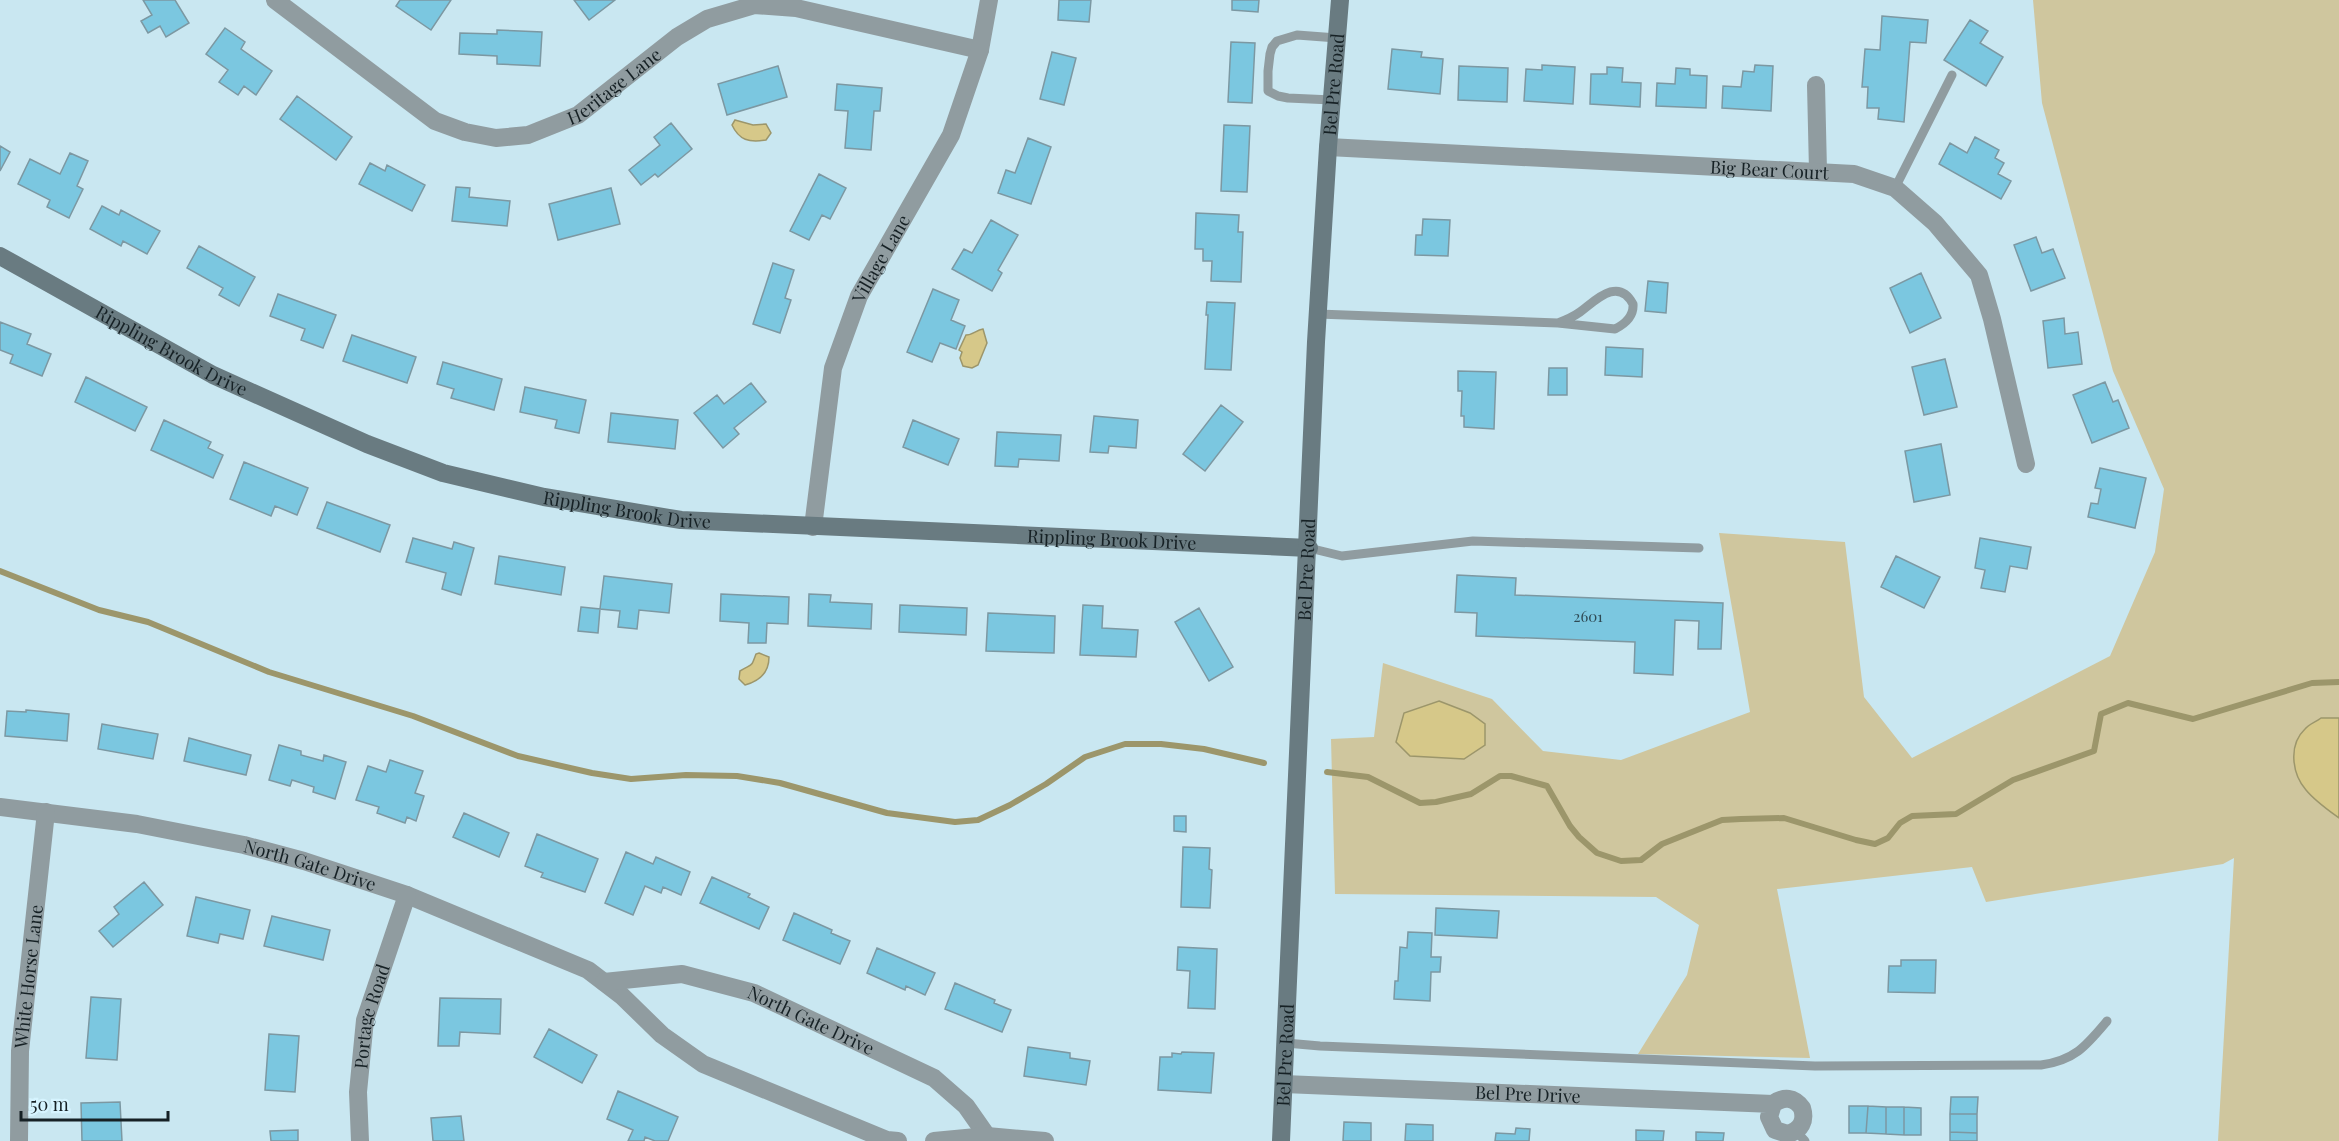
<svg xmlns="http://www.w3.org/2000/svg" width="2339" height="1141" viewBox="0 0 2339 1141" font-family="'Playfair Display',serif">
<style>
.green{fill:#cfc69e}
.water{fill:#d6c889;stroke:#9c966b;stroke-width:1.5}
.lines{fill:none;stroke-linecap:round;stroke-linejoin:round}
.stream{stroke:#9c966b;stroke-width:6}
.building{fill:#7bc7e0;stroke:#7c98a2;stroke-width:1.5}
.lane{stroke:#909ca0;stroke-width:9}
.street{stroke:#909ca0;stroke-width:18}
.secondary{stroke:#697b81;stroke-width:18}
.labels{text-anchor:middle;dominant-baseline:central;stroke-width:4.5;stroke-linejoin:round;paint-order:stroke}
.number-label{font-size:15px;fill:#2f4a54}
.street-label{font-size:18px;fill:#162125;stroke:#d6f4ff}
</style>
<rect width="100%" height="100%" fill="#c9e7f1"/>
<!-- green -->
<path class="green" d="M2033,0H2339V1141H2218L2234,858L2223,864L1986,902L1972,867L1777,889L1810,1058L1638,1054L1687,975L1699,925L1656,897L1335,894L1331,739L1374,737L1383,663L1492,699L1543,751L1621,760L1750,712L1719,533L1845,542L1864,697L1912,758L2110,656L2155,552L2164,489L2113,371L2042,103Z"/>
<!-- water -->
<path class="water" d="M735,120L753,125L766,124L771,133L766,140C749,143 739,140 732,125Z
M983,329L987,343L978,365L972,368L963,366L960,358L962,352L959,350L966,335C973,335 976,330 983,329Z
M759,653L769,657C769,673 760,681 745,685L739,679L740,671C753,663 751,668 756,654Z
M1439,701L1470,713L1485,724V745L1464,759L1410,756L1396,742L1404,713Z
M2321,718H2339V818C2328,810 2315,801 2306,790C2292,774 2288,745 2305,729C2309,724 2316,722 2321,718Z"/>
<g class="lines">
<!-- stream -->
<path class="stream" d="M0,571L99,610L148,622L269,672L413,716L518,756L592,773L631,779L686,775L737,776L780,783L887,813L955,822L978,820L1010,805L1046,784L1085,757L1125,744H1161L1204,749L1264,763
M1327,772L1368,777L1420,803L1436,802L1471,794L1500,776H1511L1547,786L1570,826L1579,837L1597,853L1621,861L1641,860L1662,844L1722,820L1741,819L1784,818L1856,840L1875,844L1888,838L1900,823L1912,816L1956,814L2013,780L2094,751L2101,714L2128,703L2193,719L2312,683L2339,682"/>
</g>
<!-- building -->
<path class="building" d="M143,0H175L189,23L166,37L160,26L148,33L141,21L152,15Z
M400,0H451L431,30L396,6Z
M574,0H615L589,20Z
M1059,0H1091L1089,22L1058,20Z
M1232,0H1259L1258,12L1232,10Z
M1882,16L1928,20L1926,43L1910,42L1904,122L1878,119L1879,108H1867L1868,87H1862L1865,49L1880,50Z
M1970,20L1988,31L1980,43L2003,57L1986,86L1944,60Z
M225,28L245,42L241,49L272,71L256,95L244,86L238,95L219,82L228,70L206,54Z
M497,30L542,32L540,66L497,64V56L459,54L460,33L497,34Z
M1231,42L1255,43L1252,103L1228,102Z
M1392,49L1422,52L1421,57L1443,59L1440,94L1388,89Z
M1052,52L1076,58L1064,105L1040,99Z
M1542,65L1575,67L1573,104L1524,101L1526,69L1542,70Z
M1755,65L1773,66L1771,111L1722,108L1723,86L1741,87L1743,71L1754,72Z
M778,66L787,97L727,115L718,84Z
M1459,66L1508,68L1507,102L1458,100Z
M1607,67L1623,68L1622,82L1641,83L1640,107L1590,104L1591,74H1607Z
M1676,68L1690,69V75L1707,76L1706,108L1656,106L1657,83L1675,84Z
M837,84L882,88L880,111H874L871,150L845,148L848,111L835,110Z
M297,96L352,137L336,160L280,119Z
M671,123L692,149L658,177L655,174L641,185L629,170L660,145L654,137Z
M1224,125L1250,126L1247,192L1221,191Z
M1975,137L1999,150L1995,158L2004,163L1998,174L2011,181L2001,199L1939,164L1950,143L1967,153Z
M1028,138L1051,147L1031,204L998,193L1006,170L1015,173Z
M0,146L10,152L0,171Z
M70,153L88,161L77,186L83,189L69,218L47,207L50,200L18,184L30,159L60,174Z
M370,163L385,171L387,165L425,185L412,211L359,184Z
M819,174L846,188L830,219L822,215L809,240L790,231Z
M456,187L470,188L469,197L510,201L507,226L452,221Z
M611,188L620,224L558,240L549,204Z
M102,206L119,215L121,210L160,231L147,254L123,241L121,246L90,229Z
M1196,213L1239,215L1238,232H1243L1241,282L1211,281L1212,261H1203V249H1195Z
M1423,219L1450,220L1448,256L1415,255L1416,235H1422Z
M991,220L1018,235L998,270L1002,273L992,291L952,269L964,249L972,253Z
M2036,237L2042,253L2053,249L2065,278L2031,291L2014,245Z
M199,246L255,277L239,306L219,295L223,288L187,268Z
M773,263L794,270L785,298L791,300L780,333L753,324Z
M1921,273L1941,318L1910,333L1890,288Z
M1648,281L1668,283L1666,313L1645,311Z
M933,289L959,300L951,320L965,326L956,349L940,343L932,362L907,352Z
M278,294L336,315L323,348L301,340L305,329L270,316Z
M1207,302L1235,303L1231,370L1205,369L1208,315H1206Z
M2064,318L2065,334L2078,332L2082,364L2048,368L2043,321Z
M0,322L31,334L27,344L51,354L42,376L10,363L13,355L0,350Z
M352,335L416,357L407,383L343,361Z
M1606,347L1643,349L1642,377L1605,375Z
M1945,359L1957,407L1924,415L1912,367Z
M443,362L502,379L494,410L451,398L454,389L437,384Z
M1549,368H1567V395H1548Z
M1458,371L1496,372L1494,429L1464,427V416H1461L1462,391H1458Z
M86,377L147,407L135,431L75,402Z
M2105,382L2113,402L2118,400L2129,428L2092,443L2073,395Z
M751,383L766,402L734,428L739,434L723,448L694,413L717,395L724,404Z
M525,387L586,400L579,433L555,428L557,420L520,412Z
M1221,405L1243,422L1205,471L1183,454Z
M611,413L678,420L675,449L608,442Z
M1094,416L1138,420L1136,448L1109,446L1108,453L1090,452Z
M164,420L211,442L208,448L223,455L213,478L151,450Z
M913,420L959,439L948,465L903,447Z
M997,432L1061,435L1059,461L1019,459L1018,467L995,466Z
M1941,444L1950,495L1914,502L1905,451Z
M244,462L308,488L297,515L275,506L271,516L230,499Z
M2100,468L2146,478L2135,528L2088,517L2091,503L2098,504L2101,489L2095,488Z
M327,502L390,525L380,552L317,528Z
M413,538L452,549L454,542L474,548L461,595L442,589L446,573L406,562Z
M1980,538L2031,547L2027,569L2010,566L2005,592L1981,588L1985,570L1975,568Z
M499,556L565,567L561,595L495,584Z
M1896,556L1940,577L1924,608L1881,587Z
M1457,575L1516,578L1515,595L1723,603L1721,649H1698L1699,621L1675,620L1673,675L1634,673L1635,642L1476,636L1477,613L1455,612Z
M604,576L672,584L669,613L639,610L637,629L618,627L620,611L600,609Z
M721,594L789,597L788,624L767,623L766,643H748L749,623L720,621Z
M809,594L831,595L830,602L872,604L871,629L808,626Z
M900,605L967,608L966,635L899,632Z
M1083,605L1103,606L1102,628L1138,630L1136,657L1080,655Z
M581,607L600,609L598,633L578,631Z
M1199,608L1233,667L1209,681L1175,622Z
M988,613L1055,616L1054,653L986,651Z
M26,710L69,714L67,741L5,736L7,711L26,712Z
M102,724L158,734L153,759L98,749Z
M189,738L251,755L246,775L184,761Z
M279,745L301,751V755L323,761L324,755L346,762L335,799L313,792L314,787L292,780L290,786L269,780Z
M390,760L423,771L415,793L424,796L416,821L407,817L405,823L377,813L379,807L356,800L368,766L386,772Z
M464,813L509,833L499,857L453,837Z
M1174,816H1186V832L1174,831Z
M537,834L598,859L585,892L541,877L543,873L525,866Z
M1183,847L1210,848L1209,869L1212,870L1210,908L1181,907Z
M626,852L653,864L656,857L690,872L681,895L663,887L661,893L645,886L633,915L605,903Z
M712,877L750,894L748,897L769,907L759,929L700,903Z
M144,882L163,905L113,947L99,931L119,914L114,907Z
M196,897L250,910L243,939L220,934L218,943L187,936Z
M1436,908L1499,911L1497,938L1435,935Z
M794,913L832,930L831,933L850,941L840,964L783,940Z
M272,916L330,930L323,960L264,946Z
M1408,932L1432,933L1431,957H1441L1440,972H1431L1430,1001L1394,999L1395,981H1398L1400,947L1407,948Z
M1178,947L1217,949L1215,1009L1188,1008L1190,971L1177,970Z
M877,948L935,973L925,995L906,986L905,990L867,973Z
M1901,960H1936L1935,993L1888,992L1889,966H1901Z
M955,983L995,1000L994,1003L1011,1010L1002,1032L945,1009Z
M91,997L121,999L117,1060L86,1058Z
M440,998L501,999L500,1034L460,1032L459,1046H438Z
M549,1029L597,1055L582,1083L534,1057Z
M269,1034L299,1036L295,1092L265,1090Z
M1028,1047L1070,1053V1058L1090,1061L1086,1085L1024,1076Z
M1182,1052L1214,1053L1211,1093L1158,1090L1160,1057H1172V1053L1181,1054Z
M618,1091L678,1117L668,1141H655L645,1137L644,1141H628L633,1130L607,1119Z
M1951,1097H1978L1977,1114H1950Z
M120,1102L122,1141H82L81,1103Z
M1849,1106H1868L1866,1133H1849Z
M1868,1106L1886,1107V1134L1866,1133Z
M1886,1107H1904V1135L1886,1134Z
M1904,1107L1921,1108V1135H1904Z
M1950,1114H1977V1133L1950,1132Z
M461,1116L464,1141H433L431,1118Z
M1344,1122L1371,1123V1141H1343Z
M1406,1124L1433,1125V1141H1405Z
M1516,1128L1530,1129L1529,1141H1495L1496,1133L1515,1134Z
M298,1130V1141H271L270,1131Z
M1636,1130L1664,1131L1663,1141H1636Z
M1696,1132L1724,1133L1723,1141H1696Z
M1950,1132L1977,1133V1141H1950Z"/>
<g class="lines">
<!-- lane -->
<path class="lane" d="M1332,100L1288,98L1278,96L1268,91V71L1270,54L1272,47L1277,41L1297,35L1337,38
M1895,188L1952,75
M1318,314L1558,323C1566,320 1573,317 1580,312C1595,301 1618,276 1633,304C1634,317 1625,324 1615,329L1558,323
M1309,548L1342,556L1473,541L1699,548
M1286,1043L1320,1046L1815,1066L2041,1065C2075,1060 2086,1046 2107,1021
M1796,1131L1805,1141"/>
<!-- street -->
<g class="street">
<path id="s1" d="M275,0L435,121L465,132L496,138L528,135L578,115L677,37L707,19L754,5L796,8L980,50"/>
<path d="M1816,85L1818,171"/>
<path id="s2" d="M1328,147L1854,174L1895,188L1935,223L1979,275L1992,319L2026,464"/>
<path id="s3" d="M813,527L833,368L859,296L951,135L980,50L989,0"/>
<path id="s4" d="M0,807L137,824L244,845L304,861L407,895L588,970L622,996L662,1035L703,1064L887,1140L898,1141"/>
<path id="s5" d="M604,982L682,974L754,993L934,1078L966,1106L987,1136"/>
<path id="s6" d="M1284,1084L1773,1104C1784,1096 1794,1097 1802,1108C1806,1121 1801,1130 1788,1134L1775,1130L1769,1117L1773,1104"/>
<path id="s7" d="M19,1141L20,1051L46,812"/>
<path id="s8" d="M360,1141L358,1092L365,1020L407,895"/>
<path d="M934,1141L987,1136L1045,1141"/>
</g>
<!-- secondary -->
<g class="secondary">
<path id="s9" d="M0,256L213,375L367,444L443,473L544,497L681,520L1309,548"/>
<path id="s10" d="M1281,1141L1316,342L1328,147L1340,0"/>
</g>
</g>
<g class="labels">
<!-- number labels -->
<g class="number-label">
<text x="1588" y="616">2601</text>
</g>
<!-- street labels -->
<g class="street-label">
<text stroke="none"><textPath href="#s1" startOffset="396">Heritage Lane</textPath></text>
<text stroke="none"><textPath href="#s10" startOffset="1058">Bel Pre Road</textPath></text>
<text stroke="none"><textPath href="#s2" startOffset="442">Big Bear Court</textPath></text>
<text stroke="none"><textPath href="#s3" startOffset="280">Village Lane</textPath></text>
<text stroke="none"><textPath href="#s9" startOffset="196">Rippling Brook Drive</textPath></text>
<text stroke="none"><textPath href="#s9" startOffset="682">Rippling Brook Drive</textPath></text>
<text stroke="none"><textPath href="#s9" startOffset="1168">Rippling Brook Drive</textPath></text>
<text stroke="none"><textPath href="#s10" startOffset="572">Bel Pre Road</textPath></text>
<text stroke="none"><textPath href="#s4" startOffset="316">North Gate Drive</textPath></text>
<text stroke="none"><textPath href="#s7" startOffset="165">White Horse Lane</textPath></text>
<text stroke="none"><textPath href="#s8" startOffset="126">Portage Road</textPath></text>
<text stroke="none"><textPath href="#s5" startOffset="216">North Gate Drive</textPath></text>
<text stroke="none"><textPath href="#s10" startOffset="86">Bel Pre Road</textPath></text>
<text stroke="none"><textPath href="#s6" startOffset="244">Bel Pre Drive</textPath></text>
</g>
</g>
<!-- scale -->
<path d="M21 1111v9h147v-9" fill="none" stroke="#162125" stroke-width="3"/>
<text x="30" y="1111" font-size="18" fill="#162125" stroke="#d6f4ff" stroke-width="4.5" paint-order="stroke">50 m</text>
</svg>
